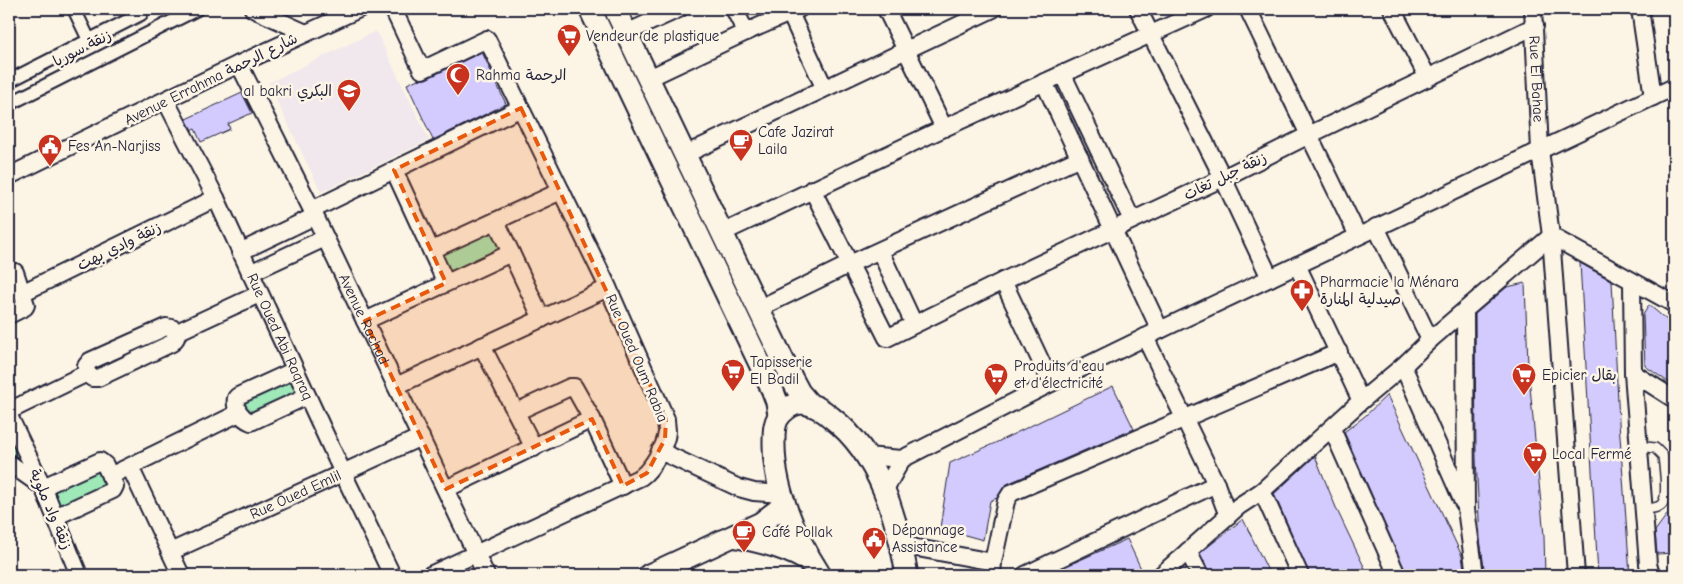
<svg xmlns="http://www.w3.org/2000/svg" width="1683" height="584" viewBox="0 0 1683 584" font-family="'Comic Neue','Playpen Sans Arabic',sans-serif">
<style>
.built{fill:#f0e8ec}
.green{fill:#9fe8b8;stroke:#60857a}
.building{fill:#d3cbfe;stroke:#22223b}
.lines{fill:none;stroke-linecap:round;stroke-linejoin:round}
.service-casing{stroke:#22223b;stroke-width:12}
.pedestrian-casing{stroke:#22223b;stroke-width:16}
.minor-casing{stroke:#22223b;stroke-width:20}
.tertiary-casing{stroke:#22223b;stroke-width:25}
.service{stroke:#fcf5e5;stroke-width:9}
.pedestrian{stroke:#fcf5e5;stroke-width:12}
.minor{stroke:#fcf5e5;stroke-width:16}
.tertiary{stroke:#fcf5e5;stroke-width:21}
.marked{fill:#e8590c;fill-opacity:0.2;stroke:#e8590c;stroke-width:4;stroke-dasharray:10 6;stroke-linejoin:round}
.labels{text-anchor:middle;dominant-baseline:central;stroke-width:5;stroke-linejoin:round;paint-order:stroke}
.poi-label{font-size:15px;fill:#22223b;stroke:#fcf5e5;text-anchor:start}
.street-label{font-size:15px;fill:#22223b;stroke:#fcf5e5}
</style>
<rect width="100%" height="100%" fill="#fcf5e5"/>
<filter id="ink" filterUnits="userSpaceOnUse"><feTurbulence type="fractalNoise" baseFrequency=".02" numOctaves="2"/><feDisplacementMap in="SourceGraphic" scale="10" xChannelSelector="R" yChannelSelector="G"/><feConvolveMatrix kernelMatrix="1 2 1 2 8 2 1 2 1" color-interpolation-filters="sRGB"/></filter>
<g filter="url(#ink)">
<!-- built -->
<path class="built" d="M376,31L429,140L321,192L268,83Z"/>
<!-- green -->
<path class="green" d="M496,221L511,253L446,283L432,250Z
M9,277L23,306L9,312Z
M295,370L307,396L251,422L235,401Z
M9,423L43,486L105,465L115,486L55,517L43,487L9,463Z"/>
<!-- building -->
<path class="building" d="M482,52L506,104L433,140L407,84L418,79H426Z
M242,93L252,113L228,124L230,129L201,142L195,129L192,130L186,119Z
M1580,263L1612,281L1619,422L1630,575H1598Z
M1525,283L1528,365L1544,536L1545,575H1485L1480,539L1476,458L1475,314L1507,287Z
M1649,305L1674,326V386L1645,366L1643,315Z
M1113,386L1134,429L1007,484L1003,488L997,498L990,501L983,540L940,528L950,463L993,444Z
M1387,395L1462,556L1465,575H1407L1344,432L1365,416Z
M1315,456L1337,510L1368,575H1310L1274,494Z
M1674,505V553L1657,554L1655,531Z
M1243,519L1270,575H1210L1200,553Z
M1127,539L1144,575H1048L1062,568Z"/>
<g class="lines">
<defs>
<path id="service" d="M1638,446L1655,448L1663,456C1664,467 1669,496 1662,504C1658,509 1649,508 1643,509"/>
<path id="pedestrian" d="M74,9L89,40
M9,81L141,14L138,9
M9,104L197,9"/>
<g id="minor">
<path d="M253,9L306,33"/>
<path d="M393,9L422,70L487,39L606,283L666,419C666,423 667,428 667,432C666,445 652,469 641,477L430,575"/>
<path d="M734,9L746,32L799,9"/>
<path d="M886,9L944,128"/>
<path d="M1138,9L1223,178L1270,278"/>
<path d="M1248,9L1358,236"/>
<path d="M1392,9L1428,78"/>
<path id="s1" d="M1533,9L1540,150L1551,236L1576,575"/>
<path d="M1640,9L1653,97"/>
<path d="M790,13L824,87"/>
<path d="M626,33L679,9"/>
<path id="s2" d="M239,64L315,216L486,575"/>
<path d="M1062,73L1132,220"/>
<path d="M649,78L746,32"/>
<path d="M1044,82L1160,330"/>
<path id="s3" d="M166,101L216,198L343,473L392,575"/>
<path d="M684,155L993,9"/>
<path d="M394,170L446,283"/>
<path d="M9,176L239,64L359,9"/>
<path d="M812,189L887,338L1003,281L1223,178L1309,135L1535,26"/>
<path d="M312,210L521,108"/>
<path d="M496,221L542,319"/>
<path d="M1376,227L1430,340"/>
<path d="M722,233L944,128L1206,9"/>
<path d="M432,250L561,191"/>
<path d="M880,251L914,324"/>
<path d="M240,252L315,216"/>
<path d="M1297,265L1361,401"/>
<path d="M250,273L325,238"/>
<path d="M9,274L15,272L26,305L25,307L9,315"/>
<path d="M1003,281L1051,383"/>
<path d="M1632,282L1633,373L1648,564L1651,575"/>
<path d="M22,293L216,198"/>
<path d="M758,309L854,262L1080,158"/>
<path d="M1465,311L1466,509L1475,575"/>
<path d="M365,321L511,253"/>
<path d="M1145,337L1216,484L1228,516"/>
<path d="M482,346L534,448"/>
<path d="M1403,366L1463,502"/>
<path d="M295,370L238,396L236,398C234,408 241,418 251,422L307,396"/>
<path d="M87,373L92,378H98L172,343L176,338L175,333"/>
<path d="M1633,373L1674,399"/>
<path d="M396,386L608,288"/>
<path d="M9,411L87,373L86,366L90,361L166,327L172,328L175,333L259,294"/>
<path d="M516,412L570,387H574L592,419L623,486"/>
<path d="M9,416L43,487L79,575"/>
<path d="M1332,429L1397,575"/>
<path d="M660,451L739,488L754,492L782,494"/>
<path d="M866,456L902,459L1051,383L1160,330L1674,87"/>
<path d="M9,463L43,487L100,461L105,465L110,476"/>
<path d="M130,467L181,575"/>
<path d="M446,489L592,419"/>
<path d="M884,491L902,459"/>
<path d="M1262,491L1300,575"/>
<path d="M55,517L113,490L115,486L110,476L239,413"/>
<path d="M901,545L993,562"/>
<path d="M1188,551L1200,575"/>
<path id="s4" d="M170,552L421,437"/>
<path d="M992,575L993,562L1006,501L1011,493L1339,352"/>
<path d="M1025,575L1216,484"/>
<path d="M1161,575L1239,506L1262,491L1361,401L1403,366L1430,340L1551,236L1674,304"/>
</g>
<path id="tertiary" d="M590,9L772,389L777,402L779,415
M615,9L792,379L799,392L810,405
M733,536C761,542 790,548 814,565
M649,575L761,523L778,510L784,501
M820,575C795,536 773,488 774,441C774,431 774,420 782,413C787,408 795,403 802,403C814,404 824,411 832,418C880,455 897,519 907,575"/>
</defs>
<!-- service casing -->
<use href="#service" class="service-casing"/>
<!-- pedestrian casing -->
<use href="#pedestrian" class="pedestrian-casing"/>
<!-- minor casing -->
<use href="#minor" class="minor-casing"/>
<!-- tertiary casing -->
<use href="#tertiary" class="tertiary-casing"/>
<!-- service -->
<use href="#service" class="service"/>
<!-- pedestrian -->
<use href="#pedestrian" class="pedestrian"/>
<!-- minor -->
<use href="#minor" class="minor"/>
<!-- tertiary -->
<use href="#tertiary" class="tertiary"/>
</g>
</g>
<!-- marked area -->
<path class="marked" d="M521,108L666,419L665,439L647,473L623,486L592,419L446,489L365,321L446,283L394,170Z"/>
<!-- icons -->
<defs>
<symbol id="supermarket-pin" viewBox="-11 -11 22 30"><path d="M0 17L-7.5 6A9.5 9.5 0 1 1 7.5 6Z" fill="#c8321e" stroke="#fcf5e5"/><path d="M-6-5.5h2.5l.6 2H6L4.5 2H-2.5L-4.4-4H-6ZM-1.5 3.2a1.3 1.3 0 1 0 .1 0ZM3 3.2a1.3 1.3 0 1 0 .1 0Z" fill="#fff"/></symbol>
<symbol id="mosque-pin" viewBox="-11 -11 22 30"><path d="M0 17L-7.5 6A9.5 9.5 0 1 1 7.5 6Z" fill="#c8321e" stroke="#fcf5e5"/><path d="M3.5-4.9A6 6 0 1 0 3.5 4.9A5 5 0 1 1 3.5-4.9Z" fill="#fff"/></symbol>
<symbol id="school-pin" viewBox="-11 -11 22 30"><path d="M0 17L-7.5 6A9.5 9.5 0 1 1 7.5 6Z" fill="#c8321e" stroke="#fcf5e5"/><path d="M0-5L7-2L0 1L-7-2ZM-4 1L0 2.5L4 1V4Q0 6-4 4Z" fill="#fff"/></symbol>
<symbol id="cafe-pin" viewBox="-11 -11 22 30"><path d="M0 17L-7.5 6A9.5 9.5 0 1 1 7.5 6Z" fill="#c8321e" stroke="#fcf5e5"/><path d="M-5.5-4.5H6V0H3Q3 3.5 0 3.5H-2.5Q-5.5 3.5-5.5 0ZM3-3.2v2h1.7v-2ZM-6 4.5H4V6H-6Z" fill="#fff"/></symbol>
<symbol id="civic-pin" viewBox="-11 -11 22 30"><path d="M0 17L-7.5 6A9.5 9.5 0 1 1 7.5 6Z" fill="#c8321e" stroke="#fcf5e5"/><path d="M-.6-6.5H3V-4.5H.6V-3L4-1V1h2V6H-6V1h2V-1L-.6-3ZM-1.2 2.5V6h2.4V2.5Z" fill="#fff"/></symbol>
<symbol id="pharmacy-pin" viewBox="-11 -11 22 30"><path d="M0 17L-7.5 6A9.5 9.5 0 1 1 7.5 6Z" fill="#c8321e" stroke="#fcf5e5"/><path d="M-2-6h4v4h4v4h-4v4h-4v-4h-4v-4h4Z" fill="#fff"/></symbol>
</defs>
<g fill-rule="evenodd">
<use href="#supermarket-pin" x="555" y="22" width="28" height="38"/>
<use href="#mosque-pin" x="444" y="61" width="28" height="38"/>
<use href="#school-pin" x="335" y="77" width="28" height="38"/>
<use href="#cafe-pin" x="727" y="127" width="28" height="38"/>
<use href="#civic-pin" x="36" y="132" width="28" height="38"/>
<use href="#pharmacy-pin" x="1288" y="277" width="28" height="38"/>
<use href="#supermarket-pin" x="719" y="357" width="28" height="38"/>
<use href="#supermarket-pin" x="982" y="361" width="28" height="38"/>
<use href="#supermarket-pin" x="1510" y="361" width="28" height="38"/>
<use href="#supermarket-pin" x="1521" y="440" width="28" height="38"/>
<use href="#cafe-pin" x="730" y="518" width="28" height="38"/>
<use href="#civic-pin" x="860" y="525" width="28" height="38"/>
</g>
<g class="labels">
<!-- poi labels -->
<g class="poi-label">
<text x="586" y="36">Vendeur de plastique</text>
<text x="476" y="75">Rahma الرحمة</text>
<text x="332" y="91" text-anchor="end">al bakri البكري</text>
<text x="758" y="132">Cafe Jazirat<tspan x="758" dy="17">Laila</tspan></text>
<text x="68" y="146">Fes An-Narjiss</text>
<text x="1320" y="282">Pharmacie la Ménara<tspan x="1320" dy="17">صيدلية المنارة</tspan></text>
<text x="750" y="362">Tapisserie<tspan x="750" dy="17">El Badil</tspan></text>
<text x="1014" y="366">Produits d'eau<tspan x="1014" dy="17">et d'électricité</tspan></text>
<text x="1542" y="375">Epicier بقال</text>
<text x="1552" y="454">Local Fermé</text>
<text x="892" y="530">Dépannage<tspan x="892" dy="17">Assistance</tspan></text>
<text x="762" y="532">Café Pollak</text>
</g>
<!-- street labels -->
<g class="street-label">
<text transform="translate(82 48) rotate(-27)">زنقة سوريا</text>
<text transform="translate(211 79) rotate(-26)">Avenue Errahma شارع الرحمة</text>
<text stroke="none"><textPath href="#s1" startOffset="70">Rue El Bahae</textPath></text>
<text transform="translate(1225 176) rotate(-26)">زنقة جبل تغات</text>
<text transform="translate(119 246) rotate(-26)">زنقة وادي بهت</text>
<text stroke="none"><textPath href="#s2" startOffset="284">Avenue Rachad</textPath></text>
<text stroke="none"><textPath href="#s3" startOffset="262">Rue Oued Abi Raqraq</textPath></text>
<text transform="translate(637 358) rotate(67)">Rue Oued Oum Rabia</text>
<text stroke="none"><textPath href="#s4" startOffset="138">Rue Oued Emlil</textPath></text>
<text transform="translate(51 509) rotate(67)">زنقة واد ملوية</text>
</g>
</g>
<!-- margin -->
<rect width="1683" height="584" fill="none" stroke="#fcf5e5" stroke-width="30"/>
<rect x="15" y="15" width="1653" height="554" fill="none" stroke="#22223b" stroke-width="2" filter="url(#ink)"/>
</svg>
